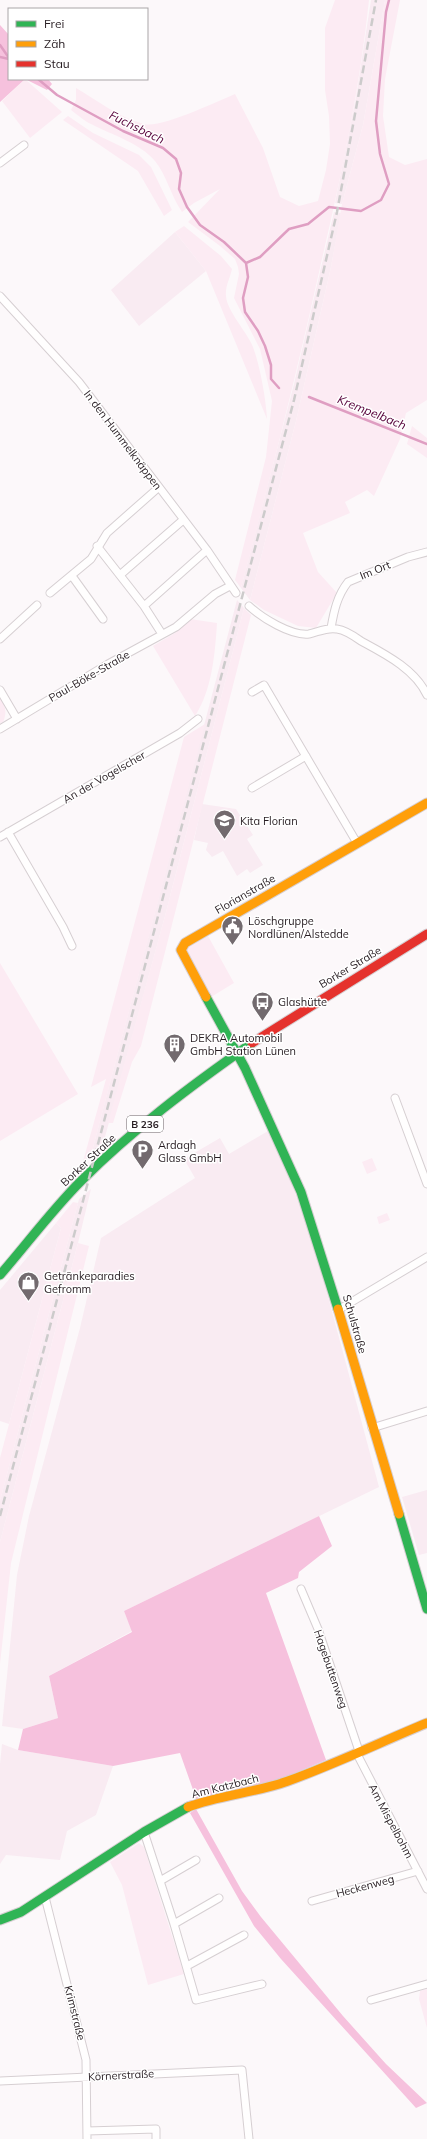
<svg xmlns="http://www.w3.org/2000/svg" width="427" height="2139" viewBox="0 0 427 2139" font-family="Mulish,sans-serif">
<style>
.built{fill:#f9ebf2}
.green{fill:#fcebf3}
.forest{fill:#f6c1dd}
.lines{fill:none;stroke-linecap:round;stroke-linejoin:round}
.stream{stroke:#df9ec2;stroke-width:2.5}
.street-casing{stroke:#d6cfd2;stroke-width:9}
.fast-casing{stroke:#d6cfd2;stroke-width:11}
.slow-casing{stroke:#d6cfd2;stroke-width:11}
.jam-casing{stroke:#d6cfd2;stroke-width:11}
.street{stroke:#fffefe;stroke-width:7}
.fast{stroke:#30b455;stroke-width:9}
.slow{stroke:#ff9f0a;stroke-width:9}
.jam{stroke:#e5322d;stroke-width:9}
.rail{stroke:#cccbcb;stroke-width:2.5;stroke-dasharray:8 4;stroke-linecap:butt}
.labels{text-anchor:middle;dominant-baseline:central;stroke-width:3;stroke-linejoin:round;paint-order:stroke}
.shield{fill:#fff;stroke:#686164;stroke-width:1}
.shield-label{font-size:10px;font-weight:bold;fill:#271d22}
.street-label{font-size:11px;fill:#271d22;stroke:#fff}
.poi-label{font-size:11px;fill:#271d22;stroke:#fff;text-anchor:start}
.water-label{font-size:12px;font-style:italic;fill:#56013a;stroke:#fff}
</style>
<rect width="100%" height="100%" fill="#fcf8fa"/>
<!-- built -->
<path class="built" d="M371,0H385L363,125L342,204L335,203L356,97Z
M334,212L341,213L331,267L296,421L250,600L241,588L294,384Z
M175,232L206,271L139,326L111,290Z
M237,600L244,608L165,916L102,1148L91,1155Z
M202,804L236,809L253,835L247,839L263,865L250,873L247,869L237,876L223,851L212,857L206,850L208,843L194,840Z
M268,1131L285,1165L304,1218L326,1289L379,1487L124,1611L132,1631L49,1676L58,1718L23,1729L2,1726L17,1575L29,1516L80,1328L101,1238L195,1178L184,1159L220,1138L229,1154Z
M91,1189L78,1243L0,1542V1501L79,1199Z
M56,1223L61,1228L9,1424L0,1421V1290Z
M427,1490V1553L419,1555L402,1497Z
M2,1744L18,1750L113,1766L96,1815L67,1831L60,1860L6,1855L0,1864V1764Z"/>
<!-- green -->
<path class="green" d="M335,0H369C360,87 342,173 322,259C298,369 270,479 241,588L235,580L266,457L272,401L260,349L234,298L239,274L238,267L235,259L220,246L188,222L220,189L194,203L182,212C171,196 167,176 155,161C140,143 112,135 91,124C84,121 78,115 71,110L76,100V88C98,101 120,118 144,124C160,129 218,101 235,94L263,148L280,197L299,206L318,201L326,170L330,144L329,116L325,90V28Z
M385,0H400L385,79L383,116L389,157L405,165L427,159V400L406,413L400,439L374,496L367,490L345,502L350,513L303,533L318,572L337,593L316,628L298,626L264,610L250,600L296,421L331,267L342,204L363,125Z
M25,79L62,112L30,138L2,101Z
M68,116L93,133L139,155L151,167L172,210L164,216L138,171L63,120Z
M184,226L221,256L232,269C230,278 225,287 226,296C227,311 247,332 253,347C260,366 266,399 267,419L206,271L175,232Z
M412,426L427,438V458L407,444Z
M244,608L251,615L141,1046L132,1062L113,1123H108L165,916Z
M190,619L217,623C215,654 212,690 195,716L153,646L175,633Z
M0,698C6,706 7,713 3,722L0,723Z
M205,724L91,1155L82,1165L106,1079L91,1087L184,737Z
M208,936L234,983L211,997L186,949Z
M0,963L78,1094L0,1141Z
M372,1158L377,1170L367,1174L362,1162Z
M73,1202L78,1203L0,1501V1458L61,1228L56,1223Z
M387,1213L390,1220L379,1224L377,1217Z
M78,1243L89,1246L11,1563L0,1664V1542Z
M139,1843L144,1847L184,1974L148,1985L122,1885L110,1862Z
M427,1989V2028L419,1999L420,1991Z"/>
<!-- forest -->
<path class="forest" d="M0,25L9,35V79H48L52,84L47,90L25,79L0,102Z
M319,1516L332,1546L299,1572L298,1578L266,1593L326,1760L283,1778L197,1801L180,1753L113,1766L18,1750L23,1729L58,1718L49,1676L132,1632L124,1611Z
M196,1809L242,1891L261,1917L343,2016L386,2064L427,2103L416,2108L281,1959L254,1926L190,1813Z"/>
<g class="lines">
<!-- stream -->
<path class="stream" d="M0,45L9,58
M0,57L9,59
M38,79L57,95L123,131L163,148L176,159L181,173L179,189L187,207L200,225L224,242L246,263L260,257L289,229L308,224L329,207L361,211L381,200L389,184L380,154L376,121L386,12L389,0
M246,263L248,277L243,298L245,312L258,331L265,346L271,365V379L279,388
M309,397L427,444"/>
<defs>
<path id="street" d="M0,163L24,145
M0,296L79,382L207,550L236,593
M97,546L144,606L162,634
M120,575L183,520
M72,576L103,619
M50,593L91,559L107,533L158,488
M144,606L207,550
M249,606C262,618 291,636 309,634C318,632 327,627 337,629C345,630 354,636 361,641C385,654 415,669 427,695
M331,628C334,611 337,596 348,582L408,557L427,552
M0,639L37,605
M0,690L17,719
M252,692L264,685L357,843
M0,729L108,664L176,627L215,594L230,586
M252,788L306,756
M8,832L63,927L72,946
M0,837L180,733L198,719
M395,1098L427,1184
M338,1310L427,1257
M372,1428L427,1411
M301,1589L318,1629L359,1751
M356,1752L427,1889
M144,1832L174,1924L196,2000L262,1984
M160,1881L196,1860
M45,1897L86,2060L87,2139
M312,1901L418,1871
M174,1924L219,1898
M187,1966L244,1935
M371,2000L427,1984
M0,2081L242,2070L249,2139
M87,2131L156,2129V2139"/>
<path id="fast" d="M206,997L245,1068L301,1192L338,1309
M0,1275C27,1244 52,1210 81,1181C133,1129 192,1085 252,1043
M399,1514L427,1609
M0,1920L21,1912L144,1832L188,1807"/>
<path id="slow" d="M206,997L181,950L185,943L427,803
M338,1309L399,1514
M188,1807C220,1795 255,1793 288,1781C335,1764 381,1742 427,1723"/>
<path id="jam" d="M252,1043L427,934"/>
</defs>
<!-- street casing -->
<use href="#street" class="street-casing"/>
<!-- fast casing -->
<use href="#fast" class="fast-casing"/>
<!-- slow casing -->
<use href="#slow" class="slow-casing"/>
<!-- jam casing -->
<use href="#jam" class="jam-casing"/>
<!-- street -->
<use href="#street" class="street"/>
<!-- fast -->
<use href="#fast" class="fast"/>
<!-- slow -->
<use href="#slow" class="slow"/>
<!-- jam -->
<use href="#jam" class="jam"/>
<!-- rail -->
<path class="rail" d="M0,1516L294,400L337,212L376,0"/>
</g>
<!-- icons -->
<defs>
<symbol id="school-pin" viewBox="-11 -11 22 30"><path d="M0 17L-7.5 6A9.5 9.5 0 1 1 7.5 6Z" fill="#726a6e" stroke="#fff"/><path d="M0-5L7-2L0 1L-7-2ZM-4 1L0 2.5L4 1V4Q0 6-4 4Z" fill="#fff"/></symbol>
<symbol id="civic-pin" viewBox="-11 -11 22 30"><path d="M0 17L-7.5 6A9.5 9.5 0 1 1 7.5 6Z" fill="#726a6e" stroke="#fff"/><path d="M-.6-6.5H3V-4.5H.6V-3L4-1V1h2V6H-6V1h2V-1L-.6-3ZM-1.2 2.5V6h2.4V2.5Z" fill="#fff"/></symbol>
<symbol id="bus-pin" viewBox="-11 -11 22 30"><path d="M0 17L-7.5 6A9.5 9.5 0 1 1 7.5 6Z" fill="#726a6e" stroke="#fff"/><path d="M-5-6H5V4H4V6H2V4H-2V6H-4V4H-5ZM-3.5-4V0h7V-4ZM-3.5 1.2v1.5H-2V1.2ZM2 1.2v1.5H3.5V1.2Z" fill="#fff"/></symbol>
<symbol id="building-pin" viewBox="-11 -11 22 30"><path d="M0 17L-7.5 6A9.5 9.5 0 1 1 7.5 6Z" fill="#726a6e" stroke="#fff"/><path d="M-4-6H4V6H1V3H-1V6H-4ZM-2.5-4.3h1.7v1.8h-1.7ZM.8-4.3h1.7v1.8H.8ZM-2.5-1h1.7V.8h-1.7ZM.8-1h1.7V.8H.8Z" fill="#fff"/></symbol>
<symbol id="parking-pin" viewBox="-11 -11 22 30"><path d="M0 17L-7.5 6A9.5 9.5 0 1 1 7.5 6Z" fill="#726a6e" stroke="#fff"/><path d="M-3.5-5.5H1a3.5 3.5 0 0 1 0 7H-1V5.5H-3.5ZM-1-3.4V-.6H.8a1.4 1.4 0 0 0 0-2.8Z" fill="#fff"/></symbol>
<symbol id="shop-pin" viewBox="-11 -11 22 30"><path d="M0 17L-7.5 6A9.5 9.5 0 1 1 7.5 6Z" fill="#726a6e" stroke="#fff"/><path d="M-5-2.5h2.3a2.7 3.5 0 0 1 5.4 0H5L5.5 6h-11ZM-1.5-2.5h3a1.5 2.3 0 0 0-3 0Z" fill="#fff"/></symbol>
</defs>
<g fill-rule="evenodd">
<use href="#school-pin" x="212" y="808" width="25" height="34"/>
<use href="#civic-pin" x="220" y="914" width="25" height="34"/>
<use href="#bus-pin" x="250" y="990" width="25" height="34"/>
<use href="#building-pin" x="162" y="1032" width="25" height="34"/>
<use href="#parking-pin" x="130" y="1138" width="25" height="34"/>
<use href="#shop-pin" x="16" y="1270" width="25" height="34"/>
</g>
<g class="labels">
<!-- shield labels -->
<rect class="shield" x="127" y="1116" width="36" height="16" rx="3"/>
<g class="shield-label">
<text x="145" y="1124">B 236</text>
</g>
<!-- street labels -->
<g class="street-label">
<text transform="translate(123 440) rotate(53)">In den Hummelknäppen</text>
<text transform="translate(375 570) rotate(-22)">Im Ort</text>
<text transform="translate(89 676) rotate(-30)">Paul-Böke-Straße</text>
<text transform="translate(104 777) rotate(-30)">An der Vogelscher</text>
<text transform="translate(245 894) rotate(-30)">Florianstraße</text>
<text transform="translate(350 967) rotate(-31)">Borker Straße</text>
<text transform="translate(88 1160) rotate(-43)">Borker Straße</text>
<text transform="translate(355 1324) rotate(74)">Schulstraße</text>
<text transform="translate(331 1669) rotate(71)">Hagebuttenweg</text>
<text transform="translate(225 1786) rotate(-14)">Am Katzbach</text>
<text transform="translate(391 1821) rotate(62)">Am Mispelbohm</text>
<text transform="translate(365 1886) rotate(-15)">Heckenweg</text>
<text transform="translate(75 2013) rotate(76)">Krimstraße</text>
<text transform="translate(121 2075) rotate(-3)">Körnerstraße</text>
</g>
<!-- poi labels -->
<g class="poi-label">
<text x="240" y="821">Kita Florian</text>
<text x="248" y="921">Löschgruppe<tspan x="248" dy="13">Nordlünen/Alstedde</tspan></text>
<text x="278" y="1002">Glashütte</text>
<text x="190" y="1038">DEKRA Automobil<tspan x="190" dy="13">GmbH Station Lünen</tspan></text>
<text x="158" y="1145">Ardagh<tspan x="158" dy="13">Glass GmbH</tspan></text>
<text x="44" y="1276">Getränkeparadies<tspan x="44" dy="13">Gefromm</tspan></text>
</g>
<!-- water labels -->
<g class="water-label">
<text transform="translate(137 127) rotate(26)">Fuchsbach</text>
<text transform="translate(372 412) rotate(22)">Krempelbach</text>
</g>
</g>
<!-- legend -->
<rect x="8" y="8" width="140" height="72" fill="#ffffff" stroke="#a9a5a7"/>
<rect x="16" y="21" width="20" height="6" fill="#30b455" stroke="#a9a5a7"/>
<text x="44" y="28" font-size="12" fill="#271d22">Frei</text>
<rect x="16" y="41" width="20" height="6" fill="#ff9f0a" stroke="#a9a5a7"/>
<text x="44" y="48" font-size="12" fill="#271d22">Zäh</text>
<rect x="16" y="61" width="20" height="6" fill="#e5322d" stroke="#a9a5a7"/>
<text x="44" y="68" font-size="12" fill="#271d22">Stau</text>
</svg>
